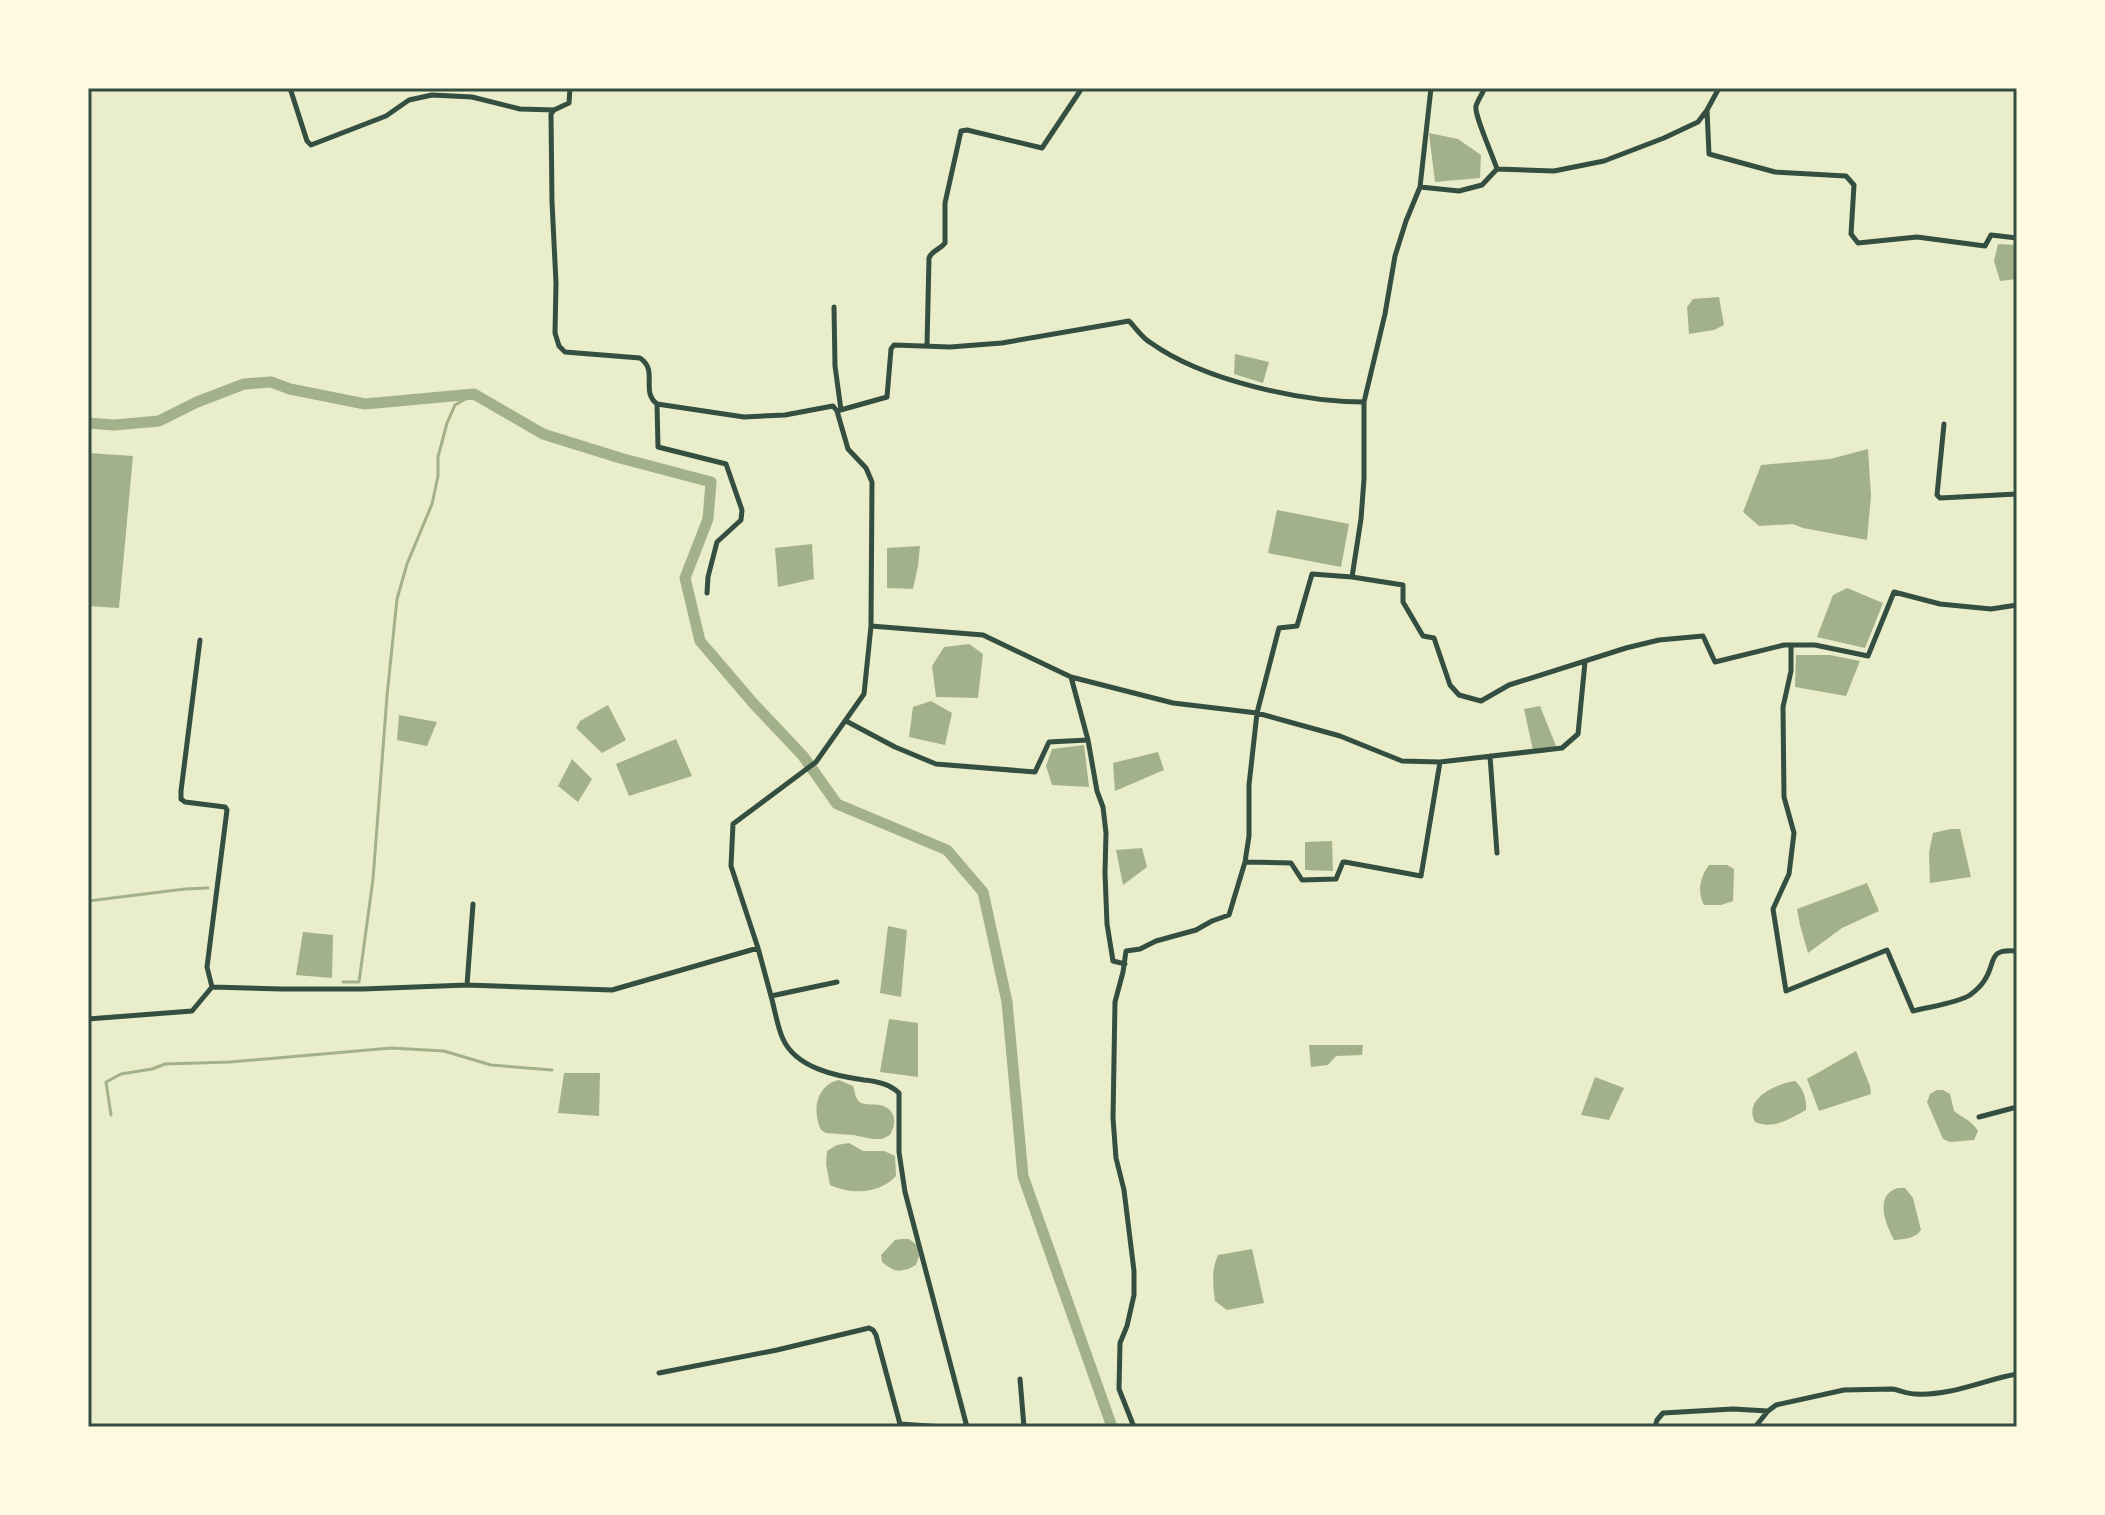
<svg xmlns="http://www.w3.org/2000/svg" width="2105" height="1515" viewBox="0 0 2105 1515" font-family="Cabin,sans-serif">
<style>
.water{fill:#a3b18a}
.lines{fill:none;stroke-linecap:round;stroke-linejoin:round}
.stream{stroke:#a3b18a;stroke-width:3}
.canal{stroke:#a3b18a;stroke-width:11}
.minor{stroke:#344e41;stroke-width:5}
.neatline{fill:none;stroke:#344e41;stroke-width:3}
</style>
<rect width="100%" height="100%" fill="#e9edc9"/>
<!-- water -->
<path class="water" d="M1429,133L1458,139L1481,155L1480,178L1435,182Z
M1998,244L2017,245V279L2000,281L1994,261Z
M1719,297L1724,325L1714,330L1689,334L1687,307L1693,299Z
M1235,354L1269,362L1263,383L1234,374Z
M1868,449L1871,496L1867,540L1803,528L1793,524L1759,526L1743,512L1761,465L1830,459Z
M88,453L133,456L119,608L88,606Z
M1277,510L1349,524L1341,567L1268,553Z
M812,544L814,579L778,587L775,548Z
M920,546L918,566L913,589L887,588V548Z
M1847,588L1883,603L1865,648L1817,637L1833,595Z
M969,644L983,654L978,698L936,697L932,666L944,647Z
M1796,655H1830L1860,661L1846,696L1795,687Z
M931,701L952,713L945,745L909,737L913,707Z
M608,705L626,740L602,753L576,728L580,721Z
M1540,706L1556,746L1533,750L1524,709Z
M399,715L437,722L427,746L397,740Z
M676,739L692,776L629,796L616,764Z
M1084,745L1089,787L1052,785L1046,766L1052,749Z
M1158,752L1164,770L1115,791L1113,763Z
M572,759L592,779L578,802L558,786Z
M1950,829H1960L1971,877L1930,883L1929,853L1933,833Z
M1332,841L1333,871L1305,870V842Z
M1142,848L1147,867L1123,885L1116,850Z
M1709,865H1727L1734,869L1733,901L1721,905H1704C1697,892 1700,877 1709,865Z
M1867,883L1879,911L1842,928L1808,953L1800,925L1797,909Z
M888,926L907,930L901,997L880,993Z
M303,932L333,935L332,978L296,975Z
M889,1019L918,1023V1077L880,1072Z
M1309,1045H1363L1362,1055L1336,1056L1328,1065L1311,1067Z
M1856,1051L1870,1086L1871,1094L1819,1111L1807,1079Z
M564,1073H600L599,1116L558,1113Z
M1595,1077L1624,1088L1609,1120L1581,1115Z
M839,1080L853,1086C855,1091 855,1100 861,1103C866,1105 874,1104 880,1105C896,1109 897,1123 890,1135L882,1139H872L853,1135L826,1133L821,1130C812,1111 816,1085 839,1080Z
M1795,1081C1803,1088 1807,1099 1806,1110C1791,1118 1774,1130 1755,1122C1743,1099 1775,1084 1795,1081Z
M1937,1090H1943L1950,1094L1954,1111C1963,1118 1972,1121 1978,1131L1974,1140L1950,1142L1943,1139L1927,1102L1930,1094Z
M849,1143L863,1151H884L895,1156L896,1176C879,1194 852,1195 830,1185L826,1164L827,1151L837,1145Z
M1898,1188H1905L1913,1198L1921,1230C1915,1239 1904,1239 1894,1240C1885,1223 1874,1195 1898,1188Z
M901,1239H909L917,1245L919,1256L916,1265C901,1273 895,1273 882,1262L881,1255L895,1240Z
M1252,1249L1264,1303L1227,1310L1215,1301C1213,1284 1211,1271 1218,1255Z"/>
<g class="lines">
<!-- stream -->
<path class="stream" d="M88,901L185,889L208,888
M343,982H359L373,879L387,696L397,599L407,564L432,504L438,476V457L447,423L455,405L474,394
M111,1115L106,1082L121,1074L152,1069L165,1064L230,1062L391,1048L444,1051L491,1065L552,1070"/>
<!-- canal -->
<path class="canal" d="M88,423L114,425L159,421L197,402L244,384L271,382L290,389L365,404L474,394L543,434L620,458L711,482L708,519L685,578L700,641L753,703L803,756L837,804L947,850L983,892L1007,1002L1023,1176L1112,1427"/>
<!-- minor -->
<path class="minor" d="M290,88L307,141L311,145L386,116L409,100L432,95L472,97L520,109L554,110
M570,88L569,103L554,110L551,114L552,202L556,283L555,333L559,346L565,352L640,358C659,371 640,391 657,404
M1431,88L1420,187L1459,191L1482,185L1497,169L1554,171L1604,161L1664,138L1698,122L1707,110L1709,154L1775,172L1846,176L1854,185L1851,234L1858,243L1917,237L1985,246L1991,235L2017,238
M1485,88C1482,94 1478,100 1476,106C1474,115 1493,156 1497,169
M1707,110L1719,88
M834,307L835,366L841,410
M927,346L929,258C932,250 940,250 945,243V203L961,131L967,130L1042,148L1082,88
M837,411L887,397L891,349L894,345L950,347L1002,343L1129,321C1136,328 1142,338 1151,343C1203,380 1300,402 1364,402
M1944,424L1937,495L1940,498L2017,494
M1352,577L1403,585V602L1423,636L1434,638L1450,685L1459,695L1481,701L1509,685L1626,648L1659,640L1703,636L1715,662L1784,645H1815L1868,656L1894,592L1940,604L1991,609L2017,605
M707,593L708,577L717,542L741,520L742,510L726,464L658,447L657,404L744,417L785,415L833,406L837,411L848,449L866,468L872,482L871,626L864,694L816,762L733,824L731,866L758,948L771,996
M871,626L983,635L1071,677
M200,640L181,791V799L185,802L225,807L227,810L207,967L212,987
M1791,645V671L1783,707L1784,797L1794,833L1789,874L1773,909L1786,991L1887,950L1913,1011C1928,1007 1958,1003 1970,995C1974,992 1981,986 1984,981C1997,963 1986,948 2017,951
M846,721L895,747L936,764L1035,772L1049,742L1088,740L1071,677L1173,703L1257,713L1340,736L1402,761L1440,762
M1088,740L1097,791L1103,807L1106,833L1105,873L1107,924L1113,961L1125,964
M1490,756L1497,853
M1245,862L1291,863L1302,880L1336,879L1343,862H1345L1421,876L1440,762L1562,748L1578,734L1585,662
M837,982L771,996C775,1010 777,1026 783,1039C796,1068 836,1076 864,1080C876,1081 890,1084 899,1093V1152L905,1192L967,1427
M467,985L473,904
M88,1019L192,1011L212,987L281,989H363L467,985L612,990L758,948
M1979,1117L2017,1107
M659,1373L777,1350L869,1328L873,1330L876,1335L900,1424L943,1427
M1020,1379L1024,1427
M1134,1427L1119,1389L1120,1343L1127,1326L1134,1295V1271L1124,1190L1116,1158L1113,1118L1115,1002L1123,972L1126,951L1140,949L1156,941L1196,930L1212,921L1229,915L1245,862L1249,836V785L1257,713L1279,628L1297,626L1312,574L1352,577L1361,519L1364,479V402L1385,314L1395,256L1406,221L1420,187
M1655,1427L1657,1420L1663,1413L1733,1409L1768,1411
M1755,1427L1768,1411L1776,1405L1844,1390L1892,1389C1900,1390 1907,1394 1916,1394C1951,1396 1983,1380 2017,1374"/>
</g>
<!-- border -->
<rect width="2105" height="1515" fill="none" stroke="#fefae0" stroke-width="180"/>
<rect x="90" y="90" width="1925" height="1335" class="neatline"/>
</svg>
